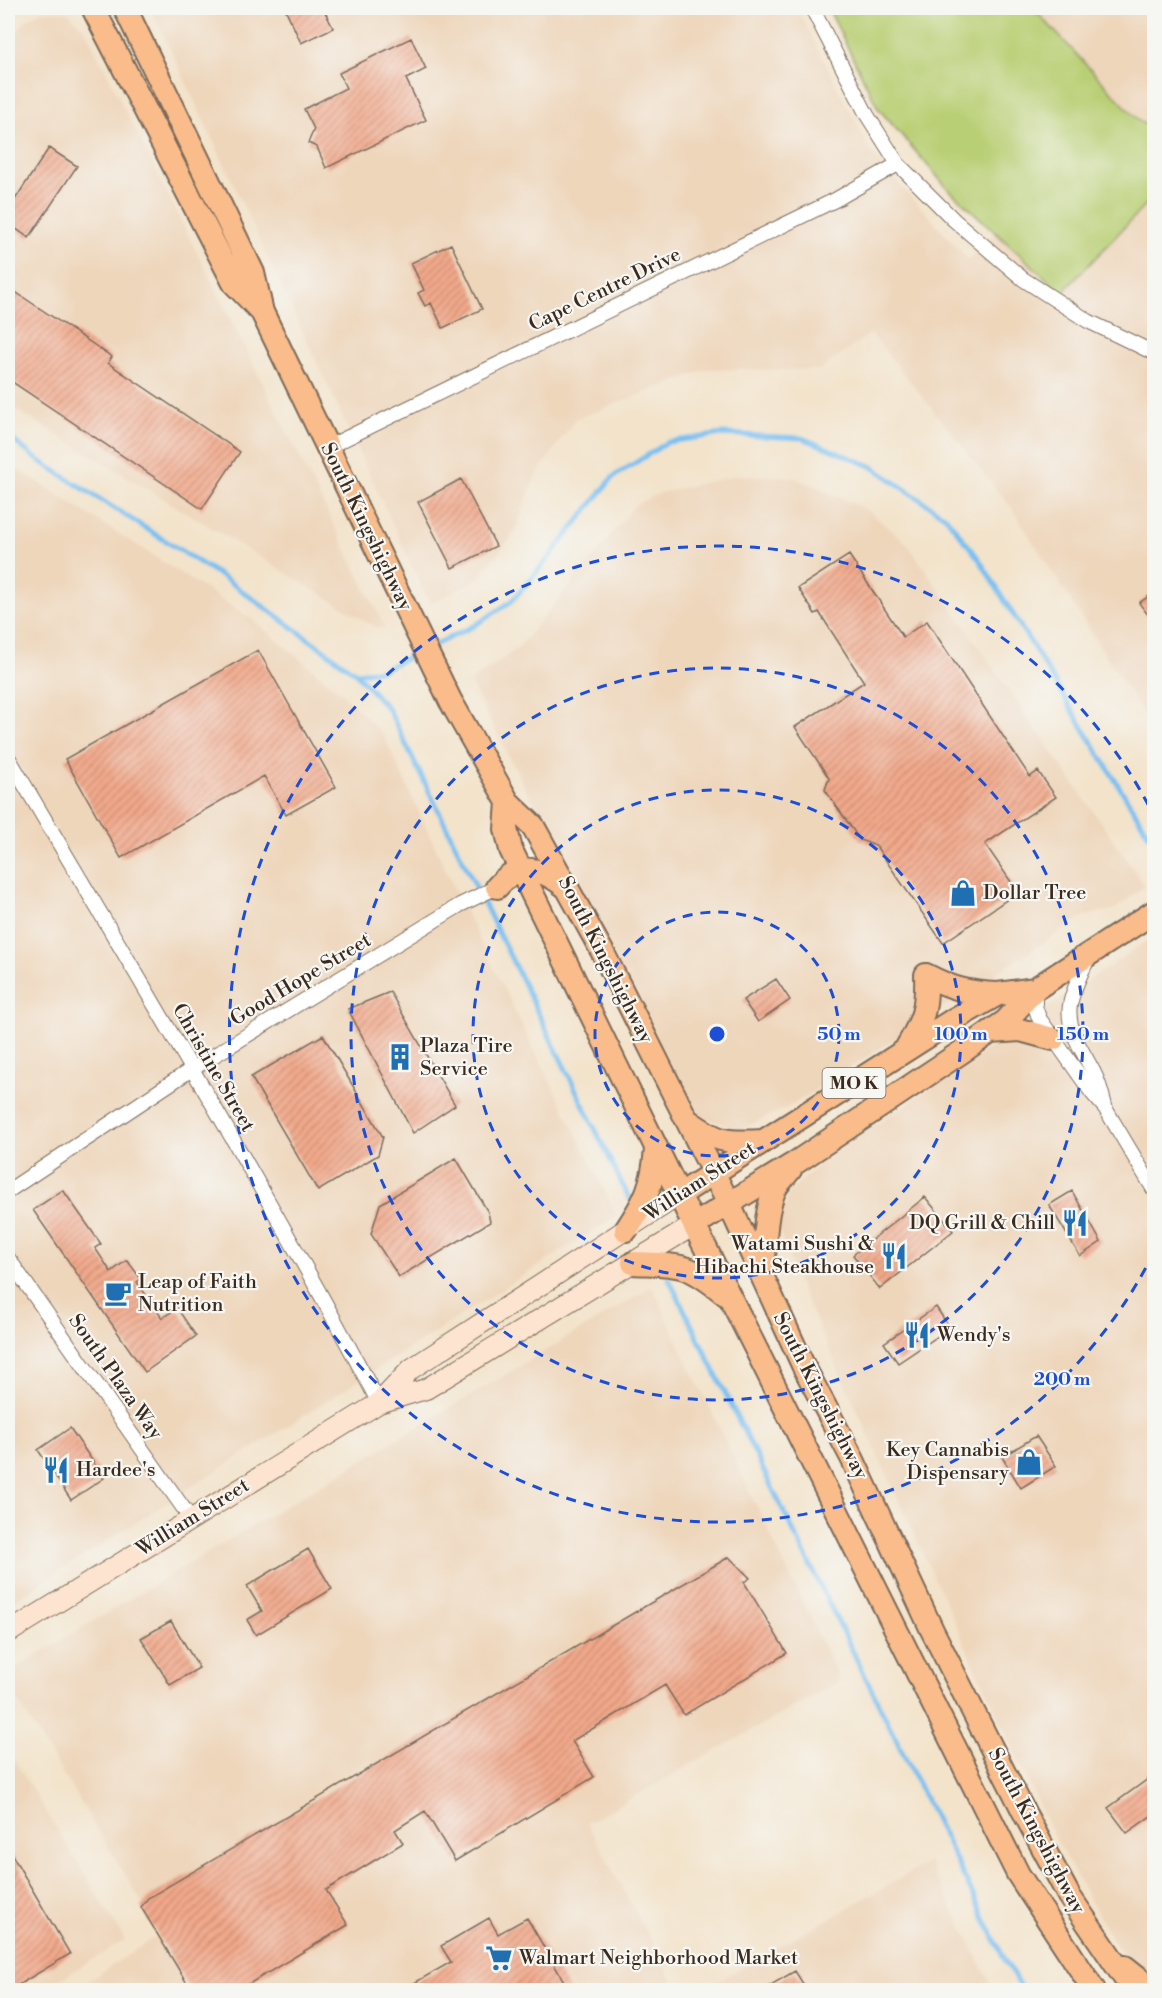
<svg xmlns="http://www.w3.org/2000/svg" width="1162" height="1998" viewBox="0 0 1162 1998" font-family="'Libre Bodoni',serif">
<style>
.built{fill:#eed6bb}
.grass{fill:#b9cf74;stroke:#7a7c49;stroke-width:1.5}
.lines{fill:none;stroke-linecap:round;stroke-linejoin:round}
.stream{stroke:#79c0f1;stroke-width:5}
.building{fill:url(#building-hatch)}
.minor-casing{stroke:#7b6b5b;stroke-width:16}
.secondary-casing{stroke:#7b6b5b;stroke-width:22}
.primary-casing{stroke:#7b6b5b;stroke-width:26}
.minor{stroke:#fff;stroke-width:14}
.secondary{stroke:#fde4d0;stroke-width:20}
.primary{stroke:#f9bc8a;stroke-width:22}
.ring{fill:none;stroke:#1d4ed8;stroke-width:3;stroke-dasharray:10 8}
.labels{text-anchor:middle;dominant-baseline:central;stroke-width:4.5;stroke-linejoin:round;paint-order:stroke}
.shield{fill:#f6f6f2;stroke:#73675e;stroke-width:1.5}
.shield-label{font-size:18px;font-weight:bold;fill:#3b2a1e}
.street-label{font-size:20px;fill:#3b2a1e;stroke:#f6f6f2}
.poi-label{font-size:20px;fill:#3b2a1e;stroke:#f6f6f2;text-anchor:start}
.centre{fill:#1d4ed8;stroke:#f6f6f2;stroke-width:3}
.ring-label{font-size:18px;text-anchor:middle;font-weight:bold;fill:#1d4ed8;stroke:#f6f6f2;stroke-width:4.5;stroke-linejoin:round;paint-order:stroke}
</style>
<defs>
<pattern id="building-hatch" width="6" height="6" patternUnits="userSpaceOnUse" patternTransform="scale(1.5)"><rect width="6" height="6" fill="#f2a98b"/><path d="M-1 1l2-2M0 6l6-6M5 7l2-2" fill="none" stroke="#c58a71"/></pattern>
</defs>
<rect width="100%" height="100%" fill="#f6f6f2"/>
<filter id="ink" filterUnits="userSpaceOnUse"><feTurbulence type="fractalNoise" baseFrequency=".0167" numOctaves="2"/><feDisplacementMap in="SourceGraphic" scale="12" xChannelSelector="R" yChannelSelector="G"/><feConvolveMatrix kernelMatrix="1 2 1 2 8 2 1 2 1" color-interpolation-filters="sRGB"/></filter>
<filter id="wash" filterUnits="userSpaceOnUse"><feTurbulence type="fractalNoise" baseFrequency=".008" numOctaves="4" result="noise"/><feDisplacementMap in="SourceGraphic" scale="24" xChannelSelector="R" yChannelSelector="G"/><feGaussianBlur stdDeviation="1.35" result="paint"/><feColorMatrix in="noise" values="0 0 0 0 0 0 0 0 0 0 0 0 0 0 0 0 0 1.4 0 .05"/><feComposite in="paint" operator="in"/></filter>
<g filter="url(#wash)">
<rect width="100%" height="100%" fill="#f3e3cb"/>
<!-- built -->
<path class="built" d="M151,8H797L871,152L968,260L996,233L1062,292L1154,196V731L1011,507L871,333L820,370L708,369L575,419L534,479L514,534L477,579L430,604Z
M1033,8H1154V129L1139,121Z
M42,11L68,12L85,30L385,627L379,629L8,405V57L14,36L25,21Z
M8,463L252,619L345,696L384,736L454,888L617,1216L8,1604Z
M739,475L793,477L867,510L906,542L1145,886L1115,909L1084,916L796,1103L738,1131L696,1114L470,682L519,647L589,563L635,505L660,493Z
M1154,936V1978L1144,1976L1115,1944L1052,1833L797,1280L779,1229L789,1193L821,1162Z
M652,1287L840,1681L587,1823L678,1990H75L161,1933L8,1685V1672Z
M8,1750L125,1940L42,1990H8Z
M929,1862L994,1990H702Z"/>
<!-- grass -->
<path class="grass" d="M828,8H1033L1139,121L1154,129V196L1062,293L948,189L878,108Z"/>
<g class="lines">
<!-- stream -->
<path class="stream" d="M8,436L35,458L224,578L356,673L382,670L422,651
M430,647L474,626L512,601L552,554L613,477L668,442L722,434L802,438L871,466L946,517L979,559L1154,843
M356,673L389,710L629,1198
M669,1279L1007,1964L1023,1990"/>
</g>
<g id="blocks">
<!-- building -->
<path class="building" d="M285,8H323L333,28L301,43Z
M411,38L426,69L406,79L426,120L326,168L317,147L308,143L314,129L304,109L346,88L339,73Z
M49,148L77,166L29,238L8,223V210Z
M451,244L482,309L443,328L431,303L425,306L418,293L424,290L411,263Z
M8,287L112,357L108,363L240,452L202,509L8,379Z
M461,479L496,546L452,568L418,502Z
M849,555L903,637L927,621L1030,777L1038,771L1056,797L985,844L1018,892L943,943L876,846L860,840L825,790L829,778L795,727L864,682L819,612L815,614L798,588Z
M1155,592V624L1139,603Z
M258,650L336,787L286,815L264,776L121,858L65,759Z
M776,979L790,1000L758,1022L743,1000Z
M390,992L455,1105L413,1133L348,1009Z
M323,1035L383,1137L378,1155L318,1191L251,1077Z
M456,1158L488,1212L490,1222L399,1277L371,1234L380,1204Z
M63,1190L101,1244L95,1248L111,1272L127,1260L141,1279L137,1282L162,1318L177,1308L196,1336L145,1372L33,1210Z
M1072,1191L1101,1242L1080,1256L1049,1205Z
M925,1197L953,1231L880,1289L853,1255Z
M936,1307L950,1328L898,1363L884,1343Z
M70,1428L104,1478L71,1500L38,1450Z
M1036,1436L1056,1466L1021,1488L1002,1457Z
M308,1549L332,1589L256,1635L247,1620L262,1611L247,1586Z
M729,1557L750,1578L744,1582L787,1653L684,1715L665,1685L572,1741L594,1777L455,1861L425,1811L395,1830L403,1843L326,1890L348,1925L239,1990H191L141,1907L148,1898Z
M171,1621L199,1668L170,1685L141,1638Z
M1155,1774V1813L1127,1833L1108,1808Z
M8,1848L70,1954L10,1990H8Z
M489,1918L498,1934L527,1918L569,1990H402L451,1962L441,1946Z
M795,1971L807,1990H762Z"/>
</g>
</g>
<g filter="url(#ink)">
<use href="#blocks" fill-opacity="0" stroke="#7b6b5b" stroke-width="1.5"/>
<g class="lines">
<defs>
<path id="minor" d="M812,8L867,115L898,164L954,220L1023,279L1088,321L1154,353
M328,447L835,200L898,164
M8,757C134,971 263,1183 379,1403
M1089,956C1082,972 1073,988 1070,1005C1066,1031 1084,1052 1095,1075C1100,1085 1102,1095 1105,1106
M1035,989V1006L1039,1018L1092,1093L1105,1108L1154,1190
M8,1191L192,1069L460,905L497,887
M8,1258L191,1519"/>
<path id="secondary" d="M679,1195L411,1369L379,1403L426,1389L694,1225
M8,1633L379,1403"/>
<path id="primary" d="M93,8L234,283L261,311
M125,8L253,273L262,312L450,700L508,802L533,826L603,953L729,1204L803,1365L852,1458L932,1630L1026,1816L1069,1896L1133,1990
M508,802L506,829L511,850L694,1225L1018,1874L1094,1990
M497,887C519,860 542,868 566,887
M926,975C953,989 968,993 998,994
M990,1032L1020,1030L1053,1039
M907,1047C924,1018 927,1008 926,975
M687,1120C718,1142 725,1143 762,1141
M679,1195L953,1020L998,994L1035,989
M694,1225L795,1163L963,1051L1006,1021L1035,989L1154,912
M626,1230C646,1200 653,1185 656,1149
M633,1263C650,1264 668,1263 685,1268C700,1273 715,1286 728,1296
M764,1272C764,1248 765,1210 775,1189C779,1182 785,1176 790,1170
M1125,1967L1154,1990"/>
</defs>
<!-- minor casing -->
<use href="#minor" class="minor-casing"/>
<!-- secondary casing -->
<use href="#secondary" class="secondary-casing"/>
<!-- primary casing -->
<use href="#primary" class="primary-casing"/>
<!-- minor -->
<use href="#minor" class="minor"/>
<!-- secondary -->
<use href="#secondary" class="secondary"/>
<!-- primary -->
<use href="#primary" class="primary"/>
</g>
</g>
<!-- distance rings -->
<g class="ring">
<circle cx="717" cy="1034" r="122"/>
<circle cx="717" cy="1034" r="244"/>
<circle cx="717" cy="1034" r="366"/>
<path d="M1154 1252A488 488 0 1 1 1154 816"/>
</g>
<!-- icons -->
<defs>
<symbol id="shop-bare" viewBox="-9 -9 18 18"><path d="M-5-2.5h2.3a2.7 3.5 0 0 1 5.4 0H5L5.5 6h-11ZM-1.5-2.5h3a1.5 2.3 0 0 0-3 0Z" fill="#1f6fb2" stroke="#f6f6f2" stroke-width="2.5" paint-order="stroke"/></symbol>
<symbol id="building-bare" viewBox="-9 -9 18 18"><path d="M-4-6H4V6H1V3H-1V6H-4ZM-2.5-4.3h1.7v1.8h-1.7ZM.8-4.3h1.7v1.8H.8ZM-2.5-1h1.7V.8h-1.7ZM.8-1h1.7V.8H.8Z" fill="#1f6fb2" stroke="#f6f6f2" stroke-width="2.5" paint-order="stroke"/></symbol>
<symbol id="restaurant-bare" viewBox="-9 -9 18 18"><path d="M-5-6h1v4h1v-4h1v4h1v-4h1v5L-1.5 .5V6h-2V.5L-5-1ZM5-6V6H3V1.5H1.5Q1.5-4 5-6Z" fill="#1f6fb2" stroke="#f6f6f2" stroke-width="2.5" paint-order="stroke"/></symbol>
<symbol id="cafe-bare" viewBox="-9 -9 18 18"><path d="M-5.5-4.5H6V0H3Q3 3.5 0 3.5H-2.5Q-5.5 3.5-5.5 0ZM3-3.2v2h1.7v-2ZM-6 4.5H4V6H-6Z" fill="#1f6fb2" stroke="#f6f6f2" stroke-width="2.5" paint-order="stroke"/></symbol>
<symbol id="supermarket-bare" viewBox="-9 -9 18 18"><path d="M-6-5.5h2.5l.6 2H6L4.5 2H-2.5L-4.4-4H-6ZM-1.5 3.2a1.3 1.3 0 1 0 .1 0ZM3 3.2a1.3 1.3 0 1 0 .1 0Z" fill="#1f6fb2" stroke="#f6f6f2" stroke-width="2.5" paint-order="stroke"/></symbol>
</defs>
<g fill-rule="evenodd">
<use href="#shop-bare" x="944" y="874" width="38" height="38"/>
<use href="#building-bare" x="381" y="1038" width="38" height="38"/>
<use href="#restaurant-bare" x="1056" y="1204" width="38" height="38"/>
<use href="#restaurant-bare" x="875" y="1237" width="38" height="38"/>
<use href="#cafe-bare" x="99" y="1274" width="38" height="38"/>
<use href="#restaurant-bare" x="898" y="1316" width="38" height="38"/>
<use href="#shop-bare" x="1010" y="1443" width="38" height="38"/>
<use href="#restaurant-bare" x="37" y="1451" width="38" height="38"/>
<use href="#supermarket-bare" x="480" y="1939" width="38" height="38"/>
</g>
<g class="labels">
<!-- shield labels -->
<rect class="shield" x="822.5" y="1068" width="63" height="30" rx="4.5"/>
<g class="shield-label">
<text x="854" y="1083">MO K</text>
</g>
<!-- street labels -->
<g class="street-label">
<text transform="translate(605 290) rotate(-26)">Cape Centre Drive</text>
<text transform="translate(366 527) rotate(64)">South Kingshighway</text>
<text transform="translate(605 960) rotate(63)">South Kingshighway</text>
<text transform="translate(301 980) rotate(-31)">Good Hope Street</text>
<text transform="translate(213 1068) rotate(60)">Christine Street</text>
<text transform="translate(700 1182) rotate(-33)">William Street</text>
<text transform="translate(115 1377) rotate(55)">South Plaza Way</text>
<text transform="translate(820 1396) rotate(63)">South Kingshighway</text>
<text transform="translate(193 1518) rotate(-32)">William Street</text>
<text transform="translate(1036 1831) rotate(62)">South Kingshighway</text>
</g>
<!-- poi labels -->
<g class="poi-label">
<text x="983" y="893">Dollar Tree</text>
<text x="420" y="1046">Plaza Tire<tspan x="420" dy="23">Service</tspan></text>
<text x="1055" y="1223" text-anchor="end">DQ Grill &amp; Chill</text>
<text x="874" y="1244" text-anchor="end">Watami Sushi &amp;<tspan x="874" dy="23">Hibachi Steakhouse</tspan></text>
<text x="138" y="1282">Leap of Faith<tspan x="138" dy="23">Nutrition</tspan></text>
<text x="937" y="1335">Wendy's</text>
<text x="1009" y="1450" text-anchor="end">Key Cannabis<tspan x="1009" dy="23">Dispensary</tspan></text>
<text x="76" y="1470">Hardee's</text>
<text x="519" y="1958">Walmart Neighborhood Market</text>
</g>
</g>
<circle cx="717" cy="1034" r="9" class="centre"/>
<g class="ring-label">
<text x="839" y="1040">50 m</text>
<text x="961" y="1040">100 m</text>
<text x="1083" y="1040">150 m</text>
<text x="1062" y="1385">200 m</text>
</g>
<!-- margin -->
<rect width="1162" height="1998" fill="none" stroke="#f6f6f2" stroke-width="30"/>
</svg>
